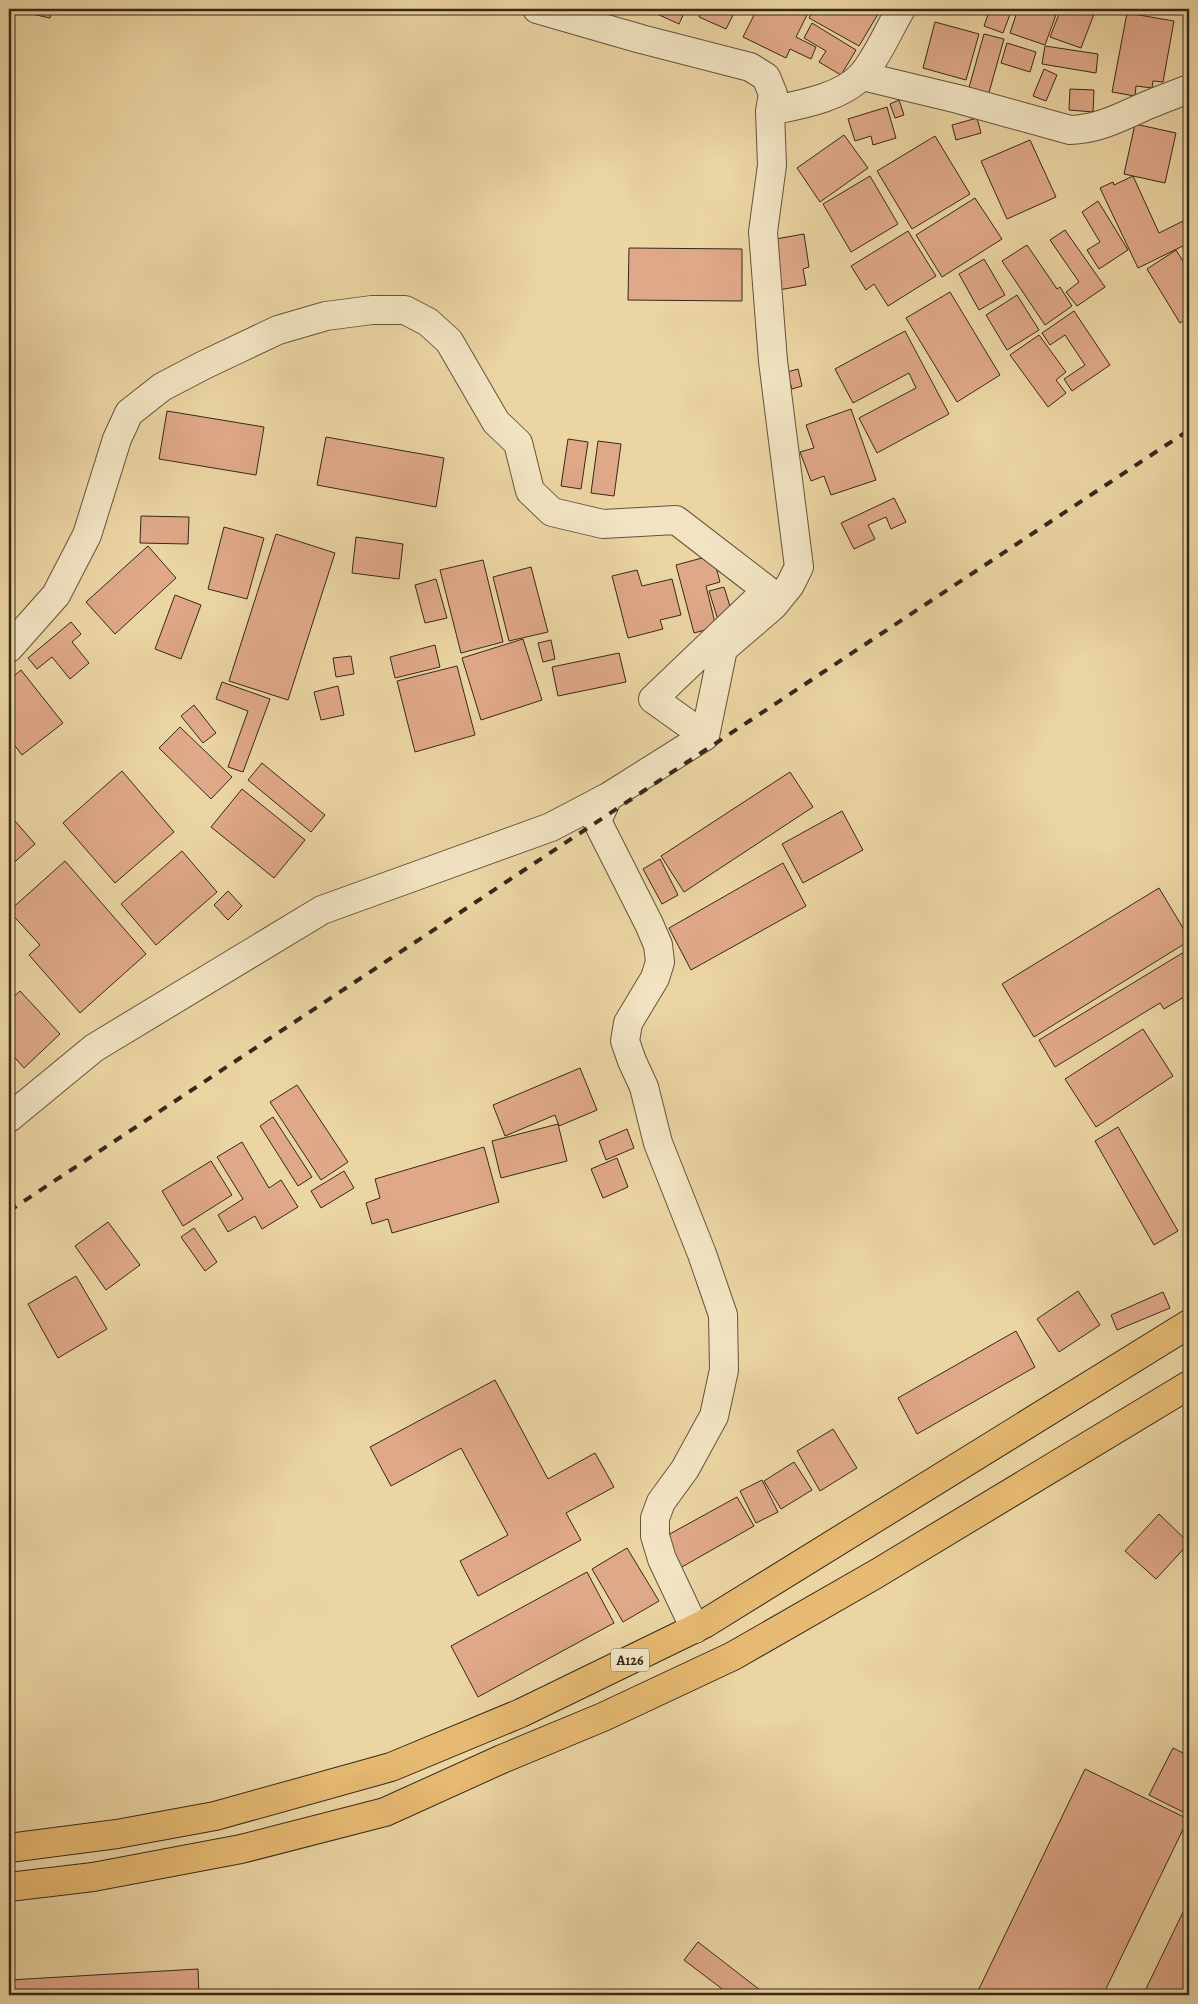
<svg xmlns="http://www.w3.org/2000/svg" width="1198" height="2004" viewBox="0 0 1198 2004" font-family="Alegreya,serif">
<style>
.building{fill:#dfa888;stroke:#37281b}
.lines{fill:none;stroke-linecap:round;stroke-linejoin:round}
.street-casing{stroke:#64533d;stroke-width:30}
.highway-casing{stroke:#37281b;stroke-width:30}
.street{stroke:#f2e4c3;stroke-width:28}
.highway{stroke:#e6ba72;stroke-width:28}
.rail{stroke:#37281b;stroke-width:4;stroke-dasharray:9 9;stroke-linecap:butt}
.labels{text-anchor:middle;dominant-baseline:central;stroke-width:4.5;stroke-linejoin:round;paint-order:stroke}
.shield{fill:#f2e4c3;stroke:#6f604d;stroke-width:1}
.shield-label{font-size:14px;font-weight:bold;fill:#37281b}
</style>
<rect width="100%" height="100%" fill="#ebd5a3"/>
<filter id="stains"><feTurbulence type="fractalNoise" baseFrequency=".004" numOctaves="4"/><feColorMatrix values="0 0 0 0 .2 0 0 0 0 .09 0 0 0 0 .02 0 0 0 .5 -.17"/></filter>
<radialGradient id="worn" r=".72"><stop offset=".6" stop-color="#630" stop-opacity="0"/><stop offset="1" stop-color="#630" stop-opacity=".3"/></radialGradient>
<!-- building -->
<path class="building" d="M9,9H52L50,18Z
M646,9H686L679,24Z
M703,9H736L726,29L699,17Z
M757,9H810L796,37L816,47L811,59L790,49L786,58L743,37Z
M814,9H881L859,46L809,18Z
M990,9H1012L1003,33L984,26Z
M1018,9H1058L1045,45L1010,33Z
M1061,9H1096L1081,48L1050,37Z
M1127,13L1174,21L1163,82L1153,81L1152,88L1136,86L1135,96L1112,92Z
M935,22L979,34L966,80L923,68Z
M812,23L856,50L841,75L819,62L826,51L804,38Z
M984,34L1004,39L988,96L968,91Z
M1007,43L1036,52L1030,72L1001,63Z
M1045,46L1098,54L1096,73L1042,64Z
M1044,69L1057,75L1046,101L1033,96Z
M1070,89L1094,90L1093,112L1069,110Z
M899,100L904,115L895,118L890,104Z
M887,107L896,138L873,145L871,136L855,141L848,119Z
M1188,116H1189V173H1185Z
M977,118L981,133L956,140L952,125Z
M1135,124L1176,133L1165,183L1124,174Z
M844,135L868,168L820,202L797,168Z
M935,136L970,194L912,229L877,171Z
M1030,140L1056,197L1007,219L981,161Z
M870,176L898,224L851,252L823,204Z
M1133,176L1159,233L1189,218V243L1138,268L1100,188L1113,182L1114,185Z
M975,198L1002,239L942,277L916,235Z
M1098,201L1128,250L1099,269L1087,250L1100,242L1082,212Z
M1065,230L1105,287L1077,306L1066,292L1079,282L1050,240Z
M908,231L936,276L888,306L874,284L866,290L851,266Z
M804,234L809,267L803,269L806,285L779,290L770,240Z
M1027,245L1057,289L1060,287L1072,306L1045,325L1002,261Z
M629,248L742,249V301L628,300Z
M1176,250L1189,271V317L1180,323L1147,269Z
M984,259L1005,295L979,310L959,274Z
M950,292L1000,375L957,402L906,318Z
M1017,295L1039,330L1007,350L986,315Z
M1074,311L1110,365L1072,391L1064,379L1085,365L1065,335L1050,345L1042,333Z
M905,331L949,414L877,453L859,418L916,388L909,373L853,403L835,369Z
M1039,335L1066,372L1056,380L1066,393L1048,407L1010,355Z
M798,369L802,386L792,389L787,372Z
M851,409L876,480L831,495L824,476L811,481L800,452L814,448L806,425Z
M167,411L264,427L256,475L159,459Z
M326,437L444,458L436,507L317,485Z
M568,439L588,442L581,489L561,486Z
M598,441L621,444L614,496L591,493Z
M894,498L906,522L891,529L886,517L868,525L875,539L854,549L841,523Z
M141,516L189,517L188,544L140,543Z
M224,527L264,538L247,599L208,589Z
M276,534L335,553L288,700L229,681Z
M356,537L403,544L399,579L352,573Z
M148,546L176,578L115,634L86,602Z
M713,555L720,582L706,586L716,627L694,633L676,565Z
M483,560L503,642L461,653L440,570Z
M531,567L548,632L509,641L493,577Z
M637,570L642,586L672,579L681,615L660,620L663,629L628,638L612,576Z
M436,579L447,618L425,623L415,585Z
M724,587L733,616L718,620L709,591Z
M175,595L201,605L181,659L155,649Z
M71,622L81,634L72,642L89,663L70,679L52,657L37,669L28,658Z
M523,639L542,700L481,720L462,658Z
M551,640L555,659L543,662L538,643Z
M435,645L440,667L395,678L390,657Z
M619,653L626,682L558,696L552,667Z
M351,656L354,674L336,677L333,658Z
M457,666L475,735L415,752L397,681Z
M21,670L63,723L22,755L9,738V680Z
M222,682L270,699L243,772L228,767L248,711L216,699Z
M338,686L344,715L321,720L314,692Z
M194,705L216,733L203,743L181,716Z
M180,727L232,777L211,799L159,748Z
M262,763L325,815L311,832L248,780Z
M122,771L174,832L115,883L63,823Z
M790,772L813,807L684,892L661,856Z
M242,789L305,840L274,878L211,827Z
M842,811L863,850L803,883L782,844Z
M9,814L35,844L9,867Z
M182,851L217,892L156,945L121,904Z
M660,859L678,895L662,904L643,869Z
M65,861L146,954L80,1013L29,955L40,945L9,911Z
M783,863L806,906L691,970L669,928Z
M1159,888L1189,938V941L1034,1037L1002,984Z
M228,891L242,906L228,920L214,905Z
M1189,949V994L1164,1009L1160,1003L1055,1067L1039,1040Z
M20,991L60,1034L24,1068L9,1051V1001Z
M1143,1029L1173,1076L1096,1127L1065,1079Z
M580,1068L597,1110L559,1126L555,1115L505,1136L493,1105Z
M297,1085L348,1162L321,1180L270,1102Z
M273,1117L312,1177L298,1186L260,1126Z
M558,1124L567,1161L501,1178L492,1141Z
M1118,1127L1178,1231L1154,1245L1095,1141Z
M627,1129L634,1148L606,1160L599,1141Z
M242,1142L269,1188L281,1180L298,1207L262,1229L255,1216L228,1232L218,1215L243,1199L217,1157Z
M484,1147L499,1202L392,1233L388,1219L372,1224L366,1203L380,1198L375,1179Z
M617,1158L628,1187L603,1198L591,1169Z
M211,1161L232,1195L183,1226L162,1191Z
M344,1171L354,1188L321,1208L311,1191Z
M108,1222L140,1265L106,1290L75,1246Z
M194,1228L217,1262L205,1271L181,1237Z
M76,1276L107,1329L58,1358L28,1304Z
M1078,1291L1100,1325L1059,1352L1037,1319Z
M1163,1292L1170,1308L1117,1330L1111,1315Z
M1016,1331L1035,1367L917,1434L898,1398Z
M495,1380L548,1479L595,1453L614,1487L566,1513L581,1540L478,1596L460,1561L508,1535L461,1448L391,1486L370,1447Z
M833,1429L857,1468L820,1491L797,1451Z
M794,1462L812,1490L781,1509L764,1481Z
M762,1480L778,1512L756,1523L740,1491Z
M737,1497L754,1526L673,1572L657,1541Z
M1159,1514L1189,1543L1156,1579L1125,1551Z
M627,1548L659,1601L623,1622L592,1569Z
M587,1572L614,1623L478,1697L451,1646Z
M1173,1748L1189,1756V1815L1149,1795Z
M1085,1769L1188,1819L1103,1995H976Z
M1185,1908L1189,1911V1995H1143Z
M698,1942L760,1990L756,1995H730L684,1960Z
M198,1969L199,1995H10L9,1980Z"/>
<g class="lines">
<defs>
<path id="street" d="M862,76L958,99L1070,130C1097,129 1117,119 1141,108C1157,101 1173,95 1189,89
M770,111C798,105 842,98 862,75C877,58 889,29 901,9
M9,648L56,595L87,535L117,439L129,413L162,387L204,365L278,330L326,316L372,310H405L428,322L449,341L496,422L518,443L530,491L552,512L603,524L676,520L767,590L653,699L705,736
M608,797L597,821L649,924L658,945L660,962L655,978L628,1023L625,1041L632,1061L644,1087L658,1143L702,1254L723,1315L724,1370L714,1416L685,1469L661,1502L655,1518V1536L662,1559L695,1629
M9,1118L94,1048L322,910L551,827L608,797L705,736L723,649L773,606L790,585L799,567L773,361L763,232L772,165L770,111L773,94L766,77L750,67L641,39L537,9"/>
<path id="highway" d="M9,1848L117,1834L215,1816L391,1767L521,1713L704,1624L1189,1324
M9,1887L93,1877L241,1849L385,1812L502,1759L603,1717L733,1656L876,1574L1189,1385"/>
</defs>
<!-- street casing -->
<use href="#street" class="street-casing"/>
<!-- highway casing -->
<use href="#highway" class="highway-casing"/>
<!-- street -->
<use href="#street" class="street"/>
<!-- highway -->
<use href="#highway" class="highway"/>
<!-- rail -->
<path class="rail" d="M9,1211L1189,430"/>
</g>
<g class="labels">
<!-- shield labels -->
<rect class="shield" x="611" y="1648.5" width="38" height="23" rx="4"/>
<g class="shield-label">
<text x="630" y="1660">A126</text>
</g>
</g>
<!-- margin -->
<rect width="1198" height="2004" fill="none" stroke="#ebd5a3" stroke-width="30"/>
<rect x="10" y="10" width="1178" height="1984" fill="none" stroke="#37281b" stroke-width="2.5"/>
<rect x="15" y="15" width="1168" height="1974" fill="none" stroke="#37281b"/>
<rect width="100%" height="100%" filter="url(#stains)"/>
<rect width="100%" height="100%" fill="url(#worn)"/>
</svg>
